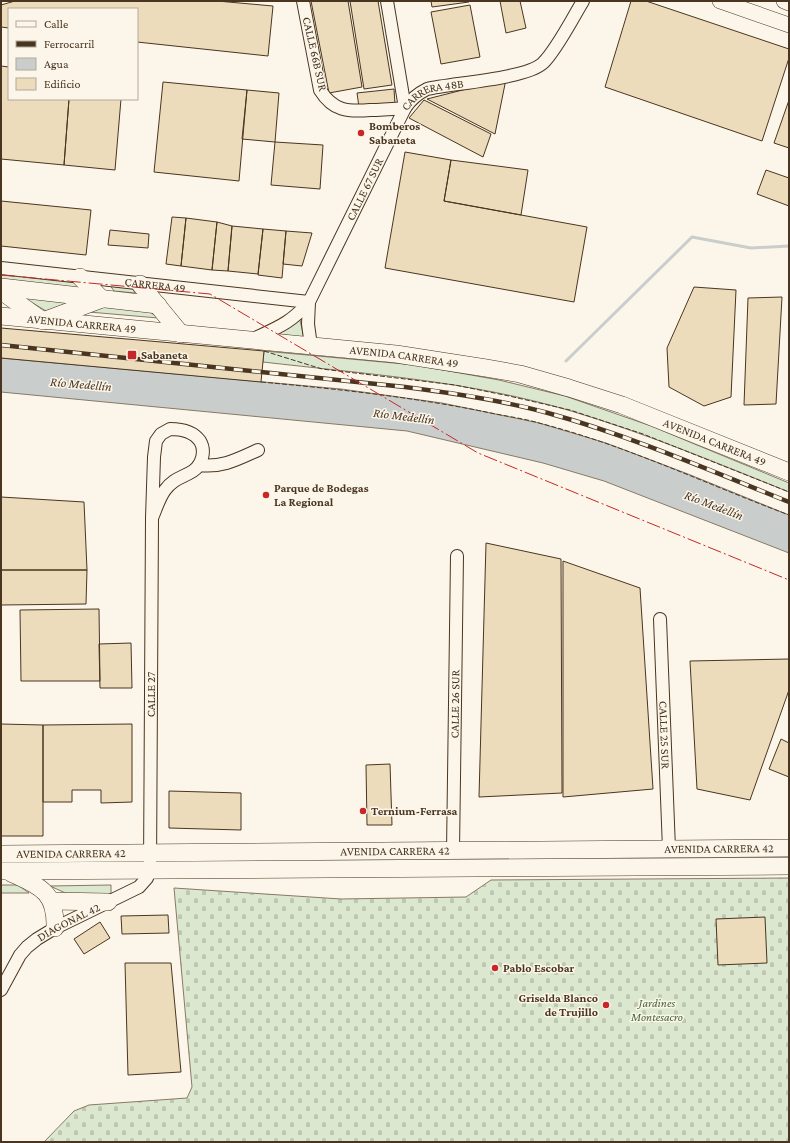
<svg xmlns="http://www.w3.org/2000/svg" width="790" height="1143" viewBox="0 0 790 1143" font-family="'Crimson Pro',serif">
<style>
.grass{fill:#dce7d0;stroke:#887966}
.cemetery{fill:url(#cemetery-stones);stroke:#887966}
.water{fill:#c9cecd;stroke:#887966}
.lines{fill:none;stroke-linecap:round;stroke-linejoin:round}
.stream{stroke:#c9cecd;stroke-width:3}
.building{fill:#ecdcbc;stroke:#4a3520}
.minor-casing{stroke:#4a3520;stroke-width:14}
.major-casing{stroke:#4a3520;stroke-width:16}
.highway-casing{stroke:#4a3520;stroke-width:18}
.minor{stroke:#fbf6e9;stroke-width:12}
.major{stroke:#fbf6e9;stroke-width:15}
.highway{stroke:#fbf6e9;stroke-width:17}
.rail-casing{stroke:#4a3520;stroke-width:4.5}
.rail{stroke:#fbf6e9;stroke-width:3;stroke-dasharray:9;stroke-linecap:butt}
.fence{stroke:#4a3520;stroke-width:1;stroke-dasharray:5 2;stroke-linecap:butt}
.power{stroke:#c62828;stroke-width:1;stroke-dasharray:14 3 2 3;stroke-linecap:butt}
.poi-dot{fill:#c62828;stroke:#fbf6e9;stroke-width:1.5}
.labels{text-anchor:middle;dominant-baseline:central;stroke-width:3;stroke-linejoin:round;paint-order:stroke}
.street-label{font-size:12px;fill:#4a3520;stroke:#fbf6e9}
.poi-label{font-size:12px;font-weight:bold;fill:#4a3520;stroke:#fbf6e9;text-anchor:start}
.park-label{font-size:12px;font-style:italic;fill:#436837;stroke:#fbf6e9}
.water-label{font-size:13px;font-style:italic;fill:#4a3520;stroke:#fbf6e9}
</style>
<defs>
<pattern id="cemetery-stones" width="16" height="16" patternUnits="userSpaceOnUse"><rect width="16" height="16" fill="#dce7d0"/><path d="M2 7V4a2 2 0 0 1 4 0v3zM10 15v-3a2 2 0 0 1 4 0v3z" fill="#bec7b2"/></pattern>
</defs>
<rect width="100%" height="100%" fill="#fbf6e9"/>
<!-- grass -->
<path class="grass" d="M1,270L70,277L81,289L1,281Z
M107,281L129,283L135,293L114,291Z
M18,294L76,301L46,311Z
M105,304L145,308L158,318L89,312Z
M300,320L304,338L273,333Z
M264,351L415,365L499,380L565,396L651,426L789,483V492C717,463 645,433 571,411C471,381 366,374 263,362Z
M1,885H18L29,893H1Z
M111,885V894L70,895L50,886Z"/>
<!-- cemetery -->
<path class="cemetery" d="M789,878V1142H44L74,1111L89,1105L187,1098L192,1087L174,888L341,899L466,897L491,880Z"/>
<!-- water -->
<path class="water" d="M1,358L341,389L442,403L539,423L606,443L688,474L789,515V553L604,481L543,463L407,431L1,392Z"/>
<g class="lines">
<!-- stream -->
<path class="stream" d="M566,361L692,237L751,248L789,246"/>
</g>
<!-- building -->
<path class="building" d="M15,1H217L273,6L268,56L137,42V9H9V28L1,27V5Z
M311,1H348L362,87L329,93Z
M350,1H378L392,85L364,89Z
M431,1H468L469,2L432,7Z
M500,1H520L526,28L506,33Z
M631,1H646L789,49V58L762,141L605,87Z
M470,5L480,57L441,64L431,12Z
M1,66L9,67V99H69L64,165L1,159Z
M506,79L495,134L427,99Z
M163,82L247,90L239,181L154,172Z
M394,89L395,104L359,107L357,93Z
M247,90L279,93L275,142L242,139Z
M69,99H121L115,170L64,165Z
M424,100L491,134L483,157L409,118Z
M789,100V148L774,143Z
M275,142L323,145L320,189L271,185Z
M405,152L451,160L444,201L587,227L574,302L385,268Z
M451,160L528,170L521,215L444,201Z
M766,170L789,178V206L757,194Z
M1,201L91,210L86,255L1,246Z
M172,217L186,218L181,266L166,264Z
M186,218L217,222L212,270L181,266Z
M217,222L232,226L228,271L212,270Z
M232,226L263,229L258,274L228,271Z
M263,229L286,231L282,278L258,275Z
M110,230L149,234L148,248L108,245Z
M286,231L312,233L302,266L283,264Z
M694,287L736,290L731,397L704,406L669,387L667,348Z
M782,297L776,404L744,405L748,298Z
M1,328L264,351L261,382L1,358Z
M1,497L84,502L87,570H1Z
M486,543L561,559L562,793L479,797Z
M563,561L640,588L653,789L563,797Z
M1,570H87L86,604L1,605Z
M99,609L100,681H21L20,610Z
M131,643L132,688H100L99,644Z
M789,659V690L750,800L697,789L690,661Z
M1,724L43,725V836H1Z
M132,724V802L101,803V790H72V802H43V725Z
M781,739L789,743V777L769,769Z
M390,764L392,825H367L366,765Z
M169,791L241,793V830L169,828Z
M168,915L169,933L122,934L121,916Z
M765,917L767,963L718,965L716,919Z
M100,922L110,938L84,954L74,939Z
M125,963H171L181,1072L128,1075Z"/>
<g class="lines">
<defs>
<g id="minor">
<path d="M303,1L320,90C333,111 348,112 370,110C382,110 393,109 405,108"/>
<path d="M387,1L405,108"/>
<path id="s1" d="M1,268L309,302"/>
<path d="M309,302L308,324L311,346"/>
<path id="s2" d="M251,340C276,328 290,324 309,302L405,108C411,99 417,94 427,89C453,83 526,79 543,63C557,49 572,19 583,1"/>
<path d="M170,429C181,429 193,431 200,441C206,451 202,465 193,471C182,478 174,478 165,490C159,498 156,509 152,518L154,457L156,441L161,434Z"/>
<path d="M199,465C222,468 238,459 258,450"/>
<path id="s3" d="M660,619L669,849"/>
<path id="s4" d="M453,851L457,556"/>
<path id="s5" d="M1,990L20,955L27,947L37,939L55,928L139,887L147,878L150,870L152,518"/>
</g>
<path id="major" d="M720,1L789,25
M784,1L789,3"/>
<g id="highway">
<path d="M140,284L181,334"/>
<path d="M1,287L158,305"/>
<path d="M1,291L43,321L102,299L80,277"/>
<path id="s6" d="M1,316L396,354L486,368L520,374L569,388L622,405L789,472"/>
<path id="s7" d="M1,854L789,848"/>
<path d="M1,871L789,866"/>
<path d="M11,873C41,887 56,892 55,928"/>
<path d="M52,901L108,902"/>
</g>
</defs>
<!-- minor casing -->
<use href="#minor" class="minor-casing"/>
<!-- major casing -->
<use href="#major" class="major-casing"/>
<!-- highway casing -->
<use href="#highway" class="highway-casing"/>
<!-- minor -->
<use href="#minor" class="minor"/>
<!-- major -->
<use href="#major" class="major"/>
<!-- highway -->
<use href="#highway" class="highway"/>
<defs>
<path id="rail" d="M1,345L405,387C453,393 501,400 548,413C631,436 709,470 789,502"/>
</defs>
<!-- rail casing -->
<use href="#rail" class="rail-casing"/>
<!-- rail -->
<use href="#rail" class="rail"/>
<!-- fence -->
<path class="fence" d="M264,351L322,369L455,385L509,396L570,410L643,434L789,492
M261,382C337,389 412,397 486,412C504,416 522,418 539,423C625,445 706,484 789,515"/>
<!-- power -->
<path class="power" d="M1,275L210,294L478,453L789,580"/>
</g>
<!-- markers -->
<g class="poi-dot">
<circle cx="361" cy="133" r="4"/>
<rect x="127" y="350" width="10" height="10" rx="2"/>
<circle cx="266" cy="495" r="4"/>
<circle cx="363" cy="811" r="4"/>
<circle cx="495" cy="968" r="4"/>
<circle cx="606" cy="1005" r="4"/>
</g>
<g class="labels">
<!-- street labels -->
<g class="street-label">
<text transform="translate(315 54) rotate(77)">CALLE 66B SUR</text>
<text stroke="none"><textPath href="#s2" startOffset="319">CARRERA 48B</textPath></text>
<text stroke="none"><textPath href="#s2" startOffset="196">CALLE 67 SUR</textPath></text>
<text stroke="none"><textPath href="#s1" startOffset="155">CARRERA 49</textPath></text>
<text stroke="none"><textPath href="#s6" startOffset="81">AVENIDA CARRERA 49</textPath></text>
<text stroke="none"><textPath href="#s6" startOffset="405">AVENIDA CARRERA 49</textPath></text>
<text stroke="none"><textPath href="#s6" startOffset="729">AVENIDA CARRERA 49</textPath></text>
<text stroke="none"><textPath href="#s5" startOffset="374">CALLE 27</textPath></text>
<text stroke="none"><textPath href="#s4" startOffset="147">CALLE 26 SUR</textPath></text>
<text stroke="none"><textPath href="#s3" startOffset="116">CALLE 25 SUR</textPath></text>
<text stroke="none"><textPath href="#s7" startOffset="718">AVENIDA CARRERA 42</textPath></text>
<text stroke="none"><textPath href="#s7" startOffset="394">AVENIDA CARRERA 42</textPath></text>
<text stroke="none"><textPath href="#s7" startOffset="70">AVENIDA CARRERA 42</textPath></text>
<text stroke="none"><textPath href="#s5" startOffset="99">DIAGONAL 42</textPath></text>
</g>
<!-- poi labels -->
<g class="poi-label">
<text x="369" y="126">Bomberos<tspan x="369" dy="14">Sabaneta</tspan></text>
<text x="141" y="355">Sabaneta</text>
<text x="274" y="488">Parque de Bodegas<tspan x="274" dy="14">La Regional</tspan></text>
<text x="371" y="811">Ternium-Ferrasa</text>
<text x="503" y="968">Pablo Escobar</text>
<text x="598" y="998" text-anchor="end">Griselda Blanco<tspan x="598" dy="14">de Trujillo</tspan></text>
</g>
<!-- park labels -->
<g class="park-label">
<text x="657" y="1003">Jardines<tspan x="657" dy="14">Montesacro</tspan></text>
</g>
<!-- water labels -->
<g class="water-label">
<text transform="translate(81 384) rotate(5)">Río Medellín</text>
<text transform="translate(404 416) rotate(7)">Río Medellín</text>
<text transform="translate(714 505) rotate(21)">Río Medellín</text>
</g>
</g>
<!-- border -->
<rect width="790" height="1143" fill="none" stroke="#4a3520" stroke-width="4"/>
<!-- legend -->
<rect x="8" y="8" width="130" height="92" fill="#fbf6e9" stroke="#b4a999"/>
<rect x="16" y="21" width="20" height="6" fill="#fbf6e9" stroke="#b4a999"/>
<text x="44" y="28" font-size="12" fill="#4a3520">Calle</text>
<rect x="16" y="41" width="20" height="6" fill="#4a3520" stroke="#b4a999"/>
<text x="44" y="48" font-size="12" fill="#4a3520">Ferrocarril</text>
<rect x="16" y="58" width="20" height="12" fill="#c9cecd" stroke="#b4a999"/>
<text x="44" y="68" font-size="12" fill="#4a3520">Agua</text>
<rect x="16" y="78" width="20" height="12" fill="#ecdcbc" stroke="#b4a999"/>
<text x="44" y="88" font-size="12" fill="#4a3520">Edificio</text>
</svg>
